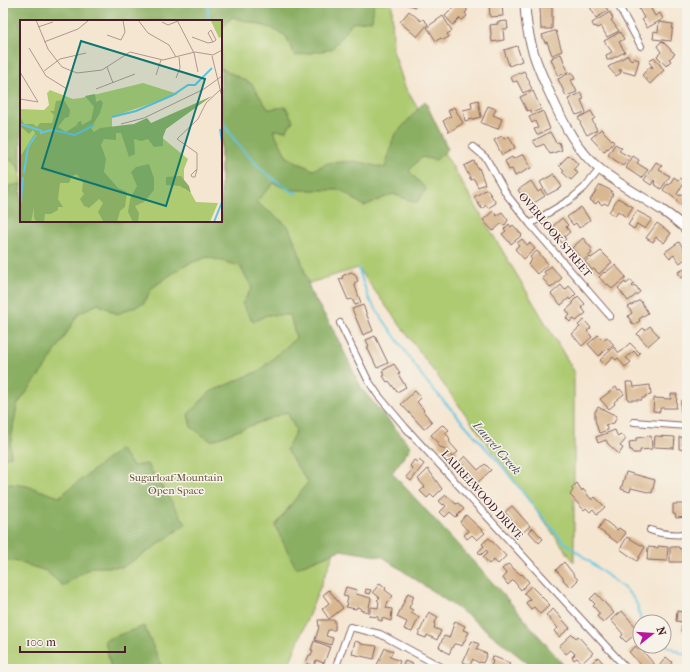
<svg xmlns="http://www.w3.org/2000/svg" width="690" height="672" viewBox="0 0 690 672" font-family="'IM FELL French Canon',serif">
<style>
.green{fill:#aecb72;stroke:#7c754e;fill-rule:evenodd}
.forest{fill:#8aaf64;stroke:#6a6748}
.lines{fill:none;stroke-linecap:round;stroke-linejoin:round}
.stream{stroke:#62c5e0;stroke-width:2}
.building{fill:#d9b891}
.street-casing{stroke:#866565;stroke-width:8}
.secondary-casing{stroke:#866565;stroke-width:11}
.street{stroke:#fff;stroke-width:6}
.secondary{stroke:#fff;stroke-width:9}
.labels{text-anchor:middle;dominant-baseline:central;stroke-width:3;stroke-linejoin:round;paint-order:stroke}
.street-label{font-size:11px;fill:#4a1f2b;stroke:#f7f3e8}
.park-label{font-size:11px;fill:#685340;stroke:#f7f3e8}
.water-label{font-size:12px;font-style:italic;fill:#515161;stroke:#f7f3e8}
.inset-river{fill:none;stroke:#62c5e0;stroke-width:2}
.inset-road{fill:none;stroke:#b1968f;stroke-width:1}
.view{fill:#0f766e;fill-opacity:0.15;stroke:#0f766e;stroke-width:2}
.inset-edge{fill:none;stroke:#4a1f2b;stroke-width:2}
</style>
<rect width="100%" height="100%" fill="#f7f3e8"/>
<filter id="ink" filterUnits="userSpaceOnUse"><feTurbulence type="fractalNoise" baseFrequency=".025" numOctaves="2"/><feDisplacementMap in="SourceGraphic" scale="8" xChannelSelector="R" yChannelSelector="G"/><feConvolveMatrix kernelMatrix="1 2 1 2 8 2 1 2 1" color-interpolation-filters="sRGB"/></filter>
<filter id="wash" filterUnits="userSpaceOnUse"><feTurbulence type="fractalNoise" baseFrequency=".012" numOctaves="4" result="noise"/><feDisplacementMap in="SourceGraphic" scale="16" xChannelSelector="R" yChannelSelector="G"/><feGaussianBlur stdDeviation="0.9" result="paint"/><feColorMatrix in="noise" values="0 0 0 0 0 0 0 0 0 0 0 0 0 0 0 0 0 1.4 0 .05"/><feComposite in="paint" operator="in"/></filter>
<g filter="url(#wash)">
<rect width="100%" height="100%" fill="#f5e6d2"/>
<!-- green -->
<path class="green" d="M3,3H392L393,50L405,87L574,371V562L358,268L290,289L355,501L287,669H3ZM21,21H221V221H21Z"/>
<!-- forest -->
<path class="forest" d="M3,3H374V4L372,20L352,23L332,49L295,56L286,36L271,28L232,17L221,30V21H21V173C17,164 13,159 3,159Z
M221,68L252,84L268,109L286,107L293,121L286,131L273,130L287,157L313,170L328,163L355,161L385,168L394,136L425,101L448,149L436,160L421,157L409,171L426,189L417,203L393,194L364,206L341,190H290L274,183L256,202L288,226L298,249L311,293L332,327L362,389L411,447L392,473L503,594L567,669H535L467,615L383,557L340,550L296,568L275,526L308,482L286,450L296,430L287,412L211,441L191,427L188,414L210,392L259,371L296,338L290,315H267L253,322L242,304L252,288L240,266L207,257L183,266L152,288L144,303L117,314L98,304L79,313L47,365L17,405L10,447L11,456L3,458V200L6,198L9,186L21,184V221H221Z
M120,449L133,466L147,464L186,524L153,548L123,567H91L63,586L46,571L18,562L3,559V483L27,486L59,497Z
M144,626L163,669H111L105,640Z"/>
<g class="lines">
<!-- stream -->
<path class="stream" d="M208,3V21
M221,119C237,148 268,180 297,194
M358,268L369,299L425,380L502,466L538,512L563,541L625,589C638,602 638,605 641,622
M664,644L687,656"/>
</g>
<g id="blocks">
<!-- building -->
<path class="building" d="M406,3H417L416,7L406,4Z
M458,3H467V11L465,13L467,16L462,20L460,18L453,25L445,16Z
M489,3H509V5H502L503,16L490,17Z
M588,3H604L608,11L596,18Z
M632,3H643L635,8Z
M646,3H652L654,7L651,9L655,16L660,13L663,19L647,28L642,19L644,18L638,7Z
M540,7H552V29H541Z
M409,11L421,21L423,19L428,24L417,37L400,22Z
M610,12L613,19L611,20L619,31L607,37L601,26L597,28L596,26L594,27L592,23Z
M443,16L452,31L447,34L449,37L443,40L441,38L436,41L427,27Z
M507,21L508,29H503L504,40L492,42L490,25L498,24L497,22Z
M659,22L673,24L671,41L653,39L654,31L658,32Z
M554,31H556L562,51L552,55L547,42L545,43L542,35Z
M620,32L624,39L619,42L625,52L609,60H607L606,55L612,52L604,41Z
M662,41L675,54L669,59L671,61L666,66L657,56L661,52L657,46Z
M517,46L522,61L509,66L504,50Z
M561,54L568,72L558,76L551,59L553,58L552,57Z
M628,55L630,59L633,60V58L639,60L635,75L621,71L622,69L619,70L621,73L616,76L608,67Z
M654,57L664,70L650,84L642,75L651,66L652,68L653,67L649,62Z
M524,71L530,82L529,83L532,89L523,93L517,81L513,82L511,77Z
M572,72L575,79L571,80L577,92L566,96L558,79Z
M533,91L541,109L532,113L530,110L527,111L520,97Z
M581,93L584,99L581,100L586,112L576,115L568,99Z
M478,100L481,117L465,121L463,110L472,108L471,102Z
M488,106L496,109L493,115L502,119L498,129L481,123Z
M454,107L463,123L449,132L443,121L451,116L448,111Z
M543,111L550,129L537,135L534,129L538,128L535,121L532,123L529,117Z
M591,111L595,118L592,120L597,130L587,135L580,123L581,122L578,118Z
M601,129L614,142L608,149L607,148L604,152L591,138Z
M550,132L556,143L559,142L562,150L550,154L544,144L537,147L533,141Z
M502,136L504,139L509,136L515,148L502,155L494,140Z
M615,144L622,148L619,151L630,157L623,166L608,155Z
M524,154L531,168L515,176L512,169L509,170L505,161L512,157L513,159Z
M569,155L578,164L574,169L578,173L571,180L562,172L564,170L559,165Z
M633,156L639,160L637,163L648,170L641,178L626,168Z
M474,161L478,169L479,168L485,184L478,187L474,179L471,180L464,166Z
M656,162L662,166L659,170L670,176L661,189L654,184L655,181L654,180L651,185L644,180Z
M554,174L562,187L547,195L540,182Z
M674,177L678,180L680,178L685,182L677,194L680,196L681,194L687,198L683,206L676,201L677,200L663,190L667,184L669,185Z
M531,181L538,192L541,190L545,196L529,206L518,190Z
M600,185L612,191L611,193L613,194L608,205L604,203L602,205L598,201L596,204L590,200Z
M487,189L496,203L488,208L486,205L482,209L474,197Z
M618,198L633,207L626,217L618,211L615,216L609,212Z
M581,207L590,220L579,228L576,223L573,225L567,217Z
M493,211L497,216L502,212L508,220L505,225L501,224L493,231L483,220Z
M637,211L652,219L645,229L637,224L634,229L628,225Z
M562,218L568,225L566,227L570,232L564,237L566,239L562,243L550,229Z
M657,223L671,233L664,243L656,237L653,242L646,238Z
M509,224L511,227L513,225L522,235L511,244L502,234L506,231L504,229Z
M583,238L592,249L590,251L592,253L583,261L572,248Z
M522,239L527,245L530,243L535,249L524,259L515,249L519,245L517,243Z
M679,242L687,253V257L680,263L674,255L670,258L665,252Z
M537,251L548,264L537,274L528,264L532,260L530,257Z
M601,251L612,262L599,274L594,269L592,270L585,262L590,257L591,258Z
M615,265L626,277L612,289L608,284L606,285L599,277L604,272L605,273Z
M551,266L562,278L551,288L542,278L546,275L544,272Z
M687,268V275L681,278L678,272Z
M351,272L355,274L358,281L354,283L361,303L355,305L352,299L348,300L339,279L343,278L342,276Z
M631,280L634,284L632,286L633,287L636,286L640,292L628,301L618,288L625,282L626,284Z
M561,285L565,290L569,286L576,294L570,300L569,298L561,305L551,294Z
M578,296L585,304L581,307L586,313L576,321L573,318L570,322L566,318L570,315L566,310L573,304L572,302Z
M640,300L648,313L639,319L640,321L633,325L628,316L632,313L628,307Z
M363,305L373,331L363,335L352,309Z
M584,320L591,328L587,331L592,337L582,346L572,334L580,327L578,325Z
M650,326L659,336L648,346L637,334L643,328L645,330Z
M598,335L603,340L607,337L614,345L608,350L607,348L599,356L588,344Z
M375,336L388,363L377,368L367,347L369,346L366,340Z
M630,343L640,353L638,356L634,351L626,358L631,362L625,367L618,358L616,360L613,357L605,365L600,360L614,347L619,353Z
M394,364L400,373L398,374L406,387L397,392L389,381L387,382L383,376L385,375L382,371Z
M626,382H633L634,387L650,385L651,395L645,396V398H642V400H628Z
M616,387L618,390L620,389L624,394L614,402L615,404L609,409L600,399Z
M415,391L421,398L417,402L424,410L423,411L432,422L424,429L401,404Z
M671,394H677L676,408H660V412L653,411L654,398L671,399Z
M681,401L687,402V413H681Z
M598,407L617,416L614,423L605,425L608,430L599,433L595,420V412Z
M442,425L443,426L444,425L449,430L445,433L449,437L450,443L458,452L452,457L442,447L441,448L437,444L439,443L431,435Z
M615,430L617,435L618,436L620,434L626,439L620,446L623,448L619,454L608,444L606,440L598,443L596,437Z
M651,436L652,449L640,450V453H633L632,450H630L629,442L636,441V438Z
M655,436L675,437L674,448L654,447Z
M679,437L687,438V450L679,449Z
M465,456L478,470L485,464L491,470L475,485L461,468L464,466L459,462Z
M414,460L417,462L419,460L424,464L411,481L406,477L413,469L410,466Z
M428,469L442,489L434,497L431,494L427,498L420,491L425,487L418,479Z
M626,472L655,480L652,493L631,488L630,492L621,489Z
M577,483L582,491L583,489L591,499H593L595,497L605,507L597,514L593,509L590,512L586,508L584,510L570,495L573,490L571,488Z
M446,495L456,504L458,503L464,509L456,517L450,512L445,517L440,512L446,506L444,504L443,505L439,501Z
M673,504H683V506H687V517L676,518L675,514H673Z
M512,506L530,526L520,535L513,527L516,524L505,512Z
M466,515L485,533L477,540L472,535L467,539L464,535L468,531L460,522Z
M604,520L617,530L619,528L626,533L618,543L598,529Z
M533,528L543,539L539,543L529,532Z
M627,537L645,547L637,561L620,549Z
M489,538L506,556L498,564L494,560L489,564L483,557L488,552L486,550L481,555L478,552L484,546L482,544Z
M658,546L668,547L667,561L647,560L648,547L658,548Z
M670,547H679V549L687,548V555H685V562H670Z
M564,562L578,580L571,587L563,580L564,579L556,570Z
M508,564L521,575L522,574L529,582L521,590L513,580L508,585L503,578L507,574L502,569Z
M380,583L386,588L385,590L393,596L388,601L386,608L392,609L391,621L382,618V621L378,620V617L369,616L371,607L378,608L379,602L377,600L380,598L373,592Z
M531,586L550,605L540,614L534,607L531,609L526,603L530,599L524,593Z
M346,587L357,590L356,594L371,598L368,612L360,610L361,608L357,607L356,609L346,607L348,597L343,596Z
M366,589L371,590L370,594L365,593Z
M329,590L343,608L329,619L322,609L329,603L323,595Z
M408,593L414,596L409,608L413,610L411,613L419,617L412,632L404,629L407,622L397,617Z
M596,593L614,613L603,623L597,616L600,614L593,606L595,604L590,599Z
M553,609L570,628L559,637L554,631L558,628L546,615Z
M622,611L636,627L634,628L638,632L626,642L621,637L623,634L611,620Z
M677,611L687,613V632L681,631L683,622L676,621Z
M429,612L438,617L434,624L435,625L434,628L441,631L437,640L427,635L426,638L418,635Z
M318,620H335V630H328L326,636L333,638L331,645L315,640L319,627Z
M455,621L465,626L463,630L469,632L462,646L456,644H454L449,654L439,647L444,636L449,638Z
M572,634L576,638L578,636L593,653L582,663L577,658L574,660L572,657L575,654L571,650L566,654L559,646Z
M314,641L330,647L324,663L316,660L314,666L306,663L309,655H311L313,650H311Z
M355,641L361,643V644L377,646L374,659L352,654Z
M472,641L479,644L476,649L487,654L483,663L480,662L479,663L473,659L470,665L463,662Z
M636,646L639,650L641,649L655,665L650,669H645L629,652Z
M385,648L393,651L390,657L400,661L397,669H387L377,665Z
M492,656L510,663L508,668L505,667L504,669H490L493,661L491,660Z
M598,657L608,669H590L592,667L590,665Z
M666,657L672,662L671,664L677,669H657Z
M405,661L413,664L412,666L418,669L419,667L424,669H401Z
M584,664L589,669H578Z"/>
</g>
</g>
<g filter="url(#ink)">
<use href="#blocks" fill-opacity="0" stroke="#866565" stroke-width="1"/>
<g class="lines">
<defs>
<path id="street" d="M617,3L641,46
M473,147L486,158L507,195L530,224L610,316
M530,224L571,199L584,188L600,169
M340,323L368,380L378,395L405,427L627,669
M634,422L687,426
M650,530C663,535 674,535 687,534
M335,669L350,627L380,634L445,669"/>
<path id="secondary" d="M525,3C526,38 536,64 551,96C564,125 577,151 602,171C629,192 662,206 687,230"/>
</defs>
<!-- street casing -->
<use href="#street" class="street-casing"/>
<!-- secondary casing -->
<use href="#secondary" class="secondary-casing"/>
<!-- street -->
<use href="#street" class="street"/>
<!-- secondary -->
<use href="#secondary" class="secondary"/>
</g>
</g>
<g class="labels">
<!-- street labels -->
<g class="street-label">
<text transform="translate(555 235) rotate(50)">OVERLOOK STREET</text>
<text transform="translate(482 495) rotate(48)">LAURELWOOD DRIVE</text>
</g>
<!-- park labels -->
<g class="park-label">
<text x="176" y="477">Sugarloaf Mountain<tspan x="176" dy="13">Open Space</tspan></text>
</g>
<!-- water labels -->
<g class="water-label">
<text transform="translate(497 448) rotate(49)">Laurel Creek</text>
</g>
</g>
<!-- overview -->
<g transform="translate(20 20)">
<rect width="202" height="202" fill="#f5e6d2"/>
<path d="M202,0V16L199,18L191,1ZM123,63L158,74L92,97V111H134L168,139L164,149V169L171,173L176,182L198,183L190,202H0V89L24,90L29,85L27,73L30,70L53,79L61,78Z" fill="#aecb72"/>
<path d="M75,74L76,82L81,80L83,83L80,93L71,108L74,112L80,108L114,104L127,98L131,103L192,76L146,109L143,117V126L134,127L128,119L121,121L114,119L115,134L109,137L101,113H96V120L84,119L81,125L86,139L84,152L98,168L107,172L105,187L100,191L97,202L83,201L78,192L83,183L79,179L69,188L64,186L60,179L64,174L62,171L63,163L57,154L52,156L49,163H40L38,179L43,187H38V190L31,194H25L24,202H17L14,198V188L11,202H0V137L15,113L13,110L9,114L0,106V96L4,104H13L17,107L20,103H32L34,95L30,91H34L36,81L44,80L50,90L49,97L45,98L38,107L46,112L57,105L58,102L61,101L62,105L71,100L74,87L65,76ZM129,144L134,158V170L124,182L115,186L119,193L118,202H113L108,192L110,179L117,166L111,152L116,147ZM161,156L169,166L171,173L160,166L146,165V157Z" fill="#8aaf64"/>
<path class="inset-river" d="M92,97L116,91L153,75L168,65H175L192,48M0,104L22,111M200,109L202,122M20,113L32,110L55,115L74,105M4,153L8,127L16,115M1,182L3,157M194,202L202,182"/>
<path class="inset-road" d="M16,0L28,29L42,47L57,53L82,50L110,32L143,40L175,32L193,35L202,30M118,0L128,13L149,25L156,37M157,0L174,33L178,52M142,2L148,5L158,1M18,7L33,2M191,10L196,20L193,22L188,13ZM87,15L101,20L105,12L103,0M172,17L188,23L193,22M24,22L58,9L69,0M9,28L26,56L47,69M192,36L202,77M87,47L93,63M24,51L40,39L66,33M0,52L18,82M136,55L141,40M156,58L160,48L159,37M76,69L115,54M0,79L18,82M101,104L124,98L184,69L202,56M177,149L171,155L172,157H175L177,149V133L157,119L178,99L186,83L200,70"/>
<path class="view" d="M61,21L185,59L146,186L22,148Z"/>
<rect width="202" height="202" class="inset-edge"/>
</g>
<!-- margin -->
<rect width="690" height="672" fill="none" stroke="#f7f3e8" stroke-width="16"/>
<!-- north arrow -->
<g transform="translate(652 634) rotate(73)"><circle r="19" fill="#f7f3e8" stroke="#b29e9c"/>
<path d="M0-3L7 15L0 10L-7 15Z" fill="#b5179e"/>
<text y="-6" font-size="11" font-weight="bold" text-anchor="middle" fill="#4a1f2b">N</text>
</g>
<!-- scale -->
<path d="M20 646v6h105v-6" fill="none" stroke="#4a1f2b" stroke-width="2"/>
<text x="26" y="646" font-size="12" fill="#4a1f2b" stroke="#f7f3e8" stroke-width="3" paint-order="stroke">100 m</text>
</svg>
